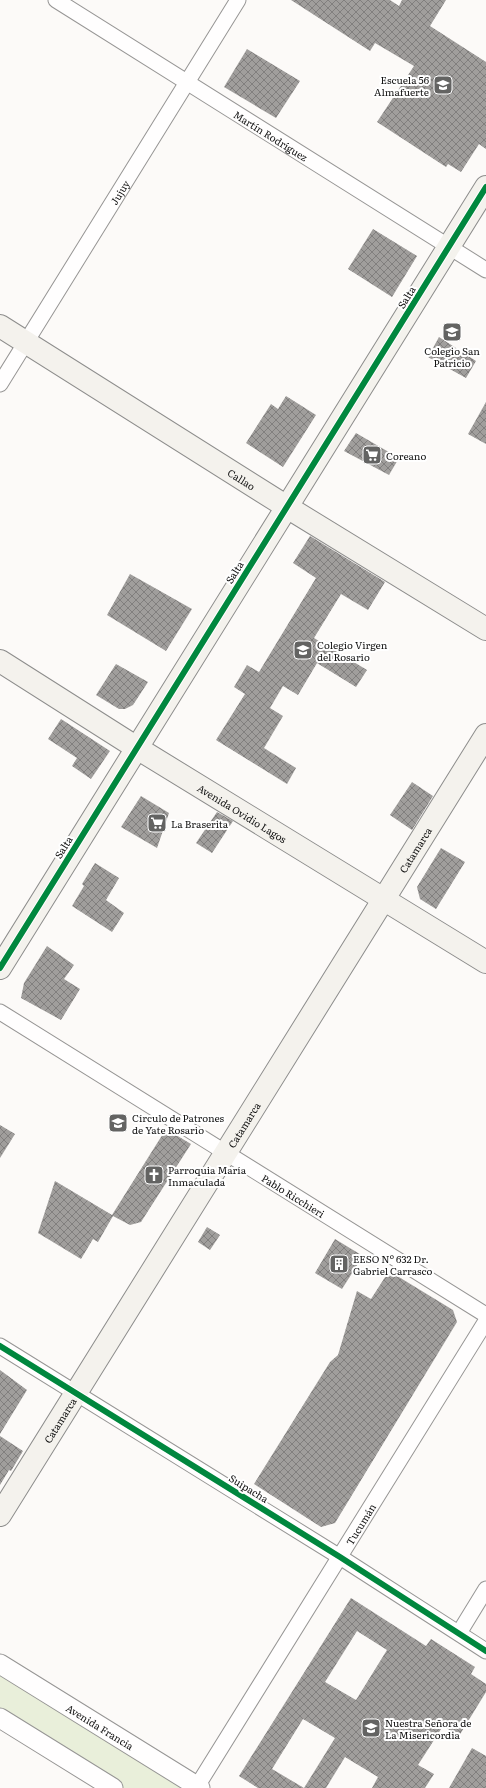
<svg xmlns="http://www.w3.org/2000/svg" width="486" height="1788" viewBox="0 0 486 1788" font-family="Literata,serif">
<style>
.grass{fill:#e9efda}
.building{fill:url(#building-cross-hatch);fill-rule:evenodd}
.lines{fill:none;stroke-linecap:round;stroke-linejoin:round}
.minor-casing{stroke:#979695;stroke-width:17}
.tertiary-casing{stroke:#979695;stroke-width:21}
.secondary-casing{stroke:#8d8d8c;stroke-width:24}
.minor{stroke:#fffefe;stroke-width:15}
.tertiary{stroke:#fffefe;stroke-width:19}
.secondary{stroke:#f4f2ed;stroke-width:22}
.cycleway-casing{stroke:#fff;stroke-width:8}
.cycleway{stroke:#00873e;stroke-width:6}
.labels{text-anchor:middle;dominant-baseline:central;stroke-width:4;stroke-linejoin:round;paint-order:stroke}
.poi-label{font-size:10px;fill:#111;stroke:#fff;text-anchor:start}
.street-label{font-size:10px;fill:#111;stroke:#fff}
</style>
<defs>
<pattern id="building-cross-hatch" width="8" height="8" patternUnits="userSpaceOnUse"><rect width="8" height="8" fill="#a09e9c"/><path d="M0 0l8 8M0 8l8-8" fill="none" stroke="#817f7e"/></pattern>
</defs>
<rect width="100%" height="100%" fill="#fcfaf8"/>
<!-- grass -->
<path class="grass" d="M0,1664L200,1788H113L0,1718Z"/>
<!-- building -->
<path class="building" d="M291,0H390L399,6L402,0H446L430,26L486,62V149L479,144L461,172L448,164L446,167L377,122L414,66L375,43L370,51Z
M247,49L300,81L276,118L224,87Z
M373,229L417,256L392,297L348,269Z
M439,337L476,361L466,378L428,357Z
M286,396L316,415L283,467L246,443L271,404L278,409Z
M486,402V444L468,434Z
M356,433L399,458L389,475L344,451Z
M310,536L385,582L368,610L341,594L314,638L367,670L356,687L317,663L298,695L283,686L270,708L283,716L264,748L296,768L287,784L216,740L245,694L234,687L247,665L259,672L316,578L293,563Z
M130,574L192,609L166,651L107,615Z
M116,664L148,682L133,705L125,709H119L96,695Z
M61,719L110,751L91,779L72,766L77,758L48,739Z
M412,782L433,796L412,830L390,815Z
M141,796L169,813L157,848L121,827Z
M217,812L233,821L212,853L196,843Z
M441,848L465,862L436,909L420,899L417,887Z
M95,863L119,878L106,900L124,913L112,932L72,906L84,886L82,884Z
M47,946L74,965L64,979L80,989L61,1020L21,998L24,983Z
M0,1125L15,1134L0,1158Z
M166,1129L191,1144L141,1222L130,1225L113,1216L98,1242L93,1239L81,1259L38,1233L55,1181L112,1215Z
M207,1227L220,1235L210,1250L198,1242Z
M335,1239L363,1256L342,1289L315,1273Z
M389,1271L453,1310L457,1322L335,1523L321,1527L254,1484L330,1362L338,1355L357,1291L371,1299Z
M0,1370L27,1390L0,1434Z
M0,1436L23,1451L11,1471L9,1470L0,1485Z
M351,1598L426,1646L431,1639L475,1667L471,1674L486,1684V1692L459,1736L443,1726L418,1765L434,1774L425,1788H372L378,1777L345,1757L326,1788H304L335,1738L303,1719L272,1769L304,1788H258L239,1776ZM357,1631L387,1650L356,1700L325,1682Z
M472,1748L486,1756V1788H449Z"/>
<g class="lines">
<defs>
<g id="minor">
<path id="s1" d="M56,0L486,270"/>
<path id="s2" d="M0,384L238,0"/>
<path id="s3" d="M0,1012L486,1315"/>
<path d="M0,1346L340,1557L486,1651"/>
<path d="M459,1633L486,1589"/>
<path id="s4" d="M196,1788L486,1321"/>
</g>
<g id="tertiary">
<path id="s5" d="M0,1664L200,1788"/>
<path d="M0,1718L113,1788"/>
</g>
<g id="secondary">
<path id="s6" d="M0,326L287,507L486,629"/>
<path id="s7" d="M0,661L137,748L486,962"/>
<path d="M0,968L486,187"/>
<path id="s8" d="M0,1515L486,735"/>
</g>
</defs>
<!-- minor casing -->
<use href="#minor" class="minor-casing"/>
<!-- tertiary casing -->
<use href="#tertiary" class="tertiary-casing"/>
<!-- secondary casing -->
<use href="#secondary" class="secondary-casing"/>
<!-- minor -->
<use href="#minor" class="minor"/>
<!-- tertiary -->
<use href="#tertiary" class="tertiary"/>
<!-- secondary -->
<use href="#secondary" class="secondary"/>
<defs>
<path id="cycleway" d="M0,968L486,187
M0,1346L340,1557L486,1651"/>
</defs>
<!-- cycleway casing -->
<use href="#cycleway" class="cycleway-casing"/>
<!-- cycleway -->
<use href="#cycleway" class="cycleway"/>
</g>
<!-- icons -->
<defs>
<symbol id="school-square" viewBox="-11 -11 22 22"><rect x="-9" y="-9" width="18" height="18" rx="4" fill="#636362" stroke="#fff"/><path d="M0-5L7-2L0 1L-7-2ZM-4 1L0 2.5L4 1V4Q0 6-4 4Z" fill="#fff"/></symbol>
<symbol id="supermarket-square" viewBox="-11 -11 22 22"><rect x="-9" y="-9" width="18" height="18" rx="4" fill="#636362" stroke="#fff"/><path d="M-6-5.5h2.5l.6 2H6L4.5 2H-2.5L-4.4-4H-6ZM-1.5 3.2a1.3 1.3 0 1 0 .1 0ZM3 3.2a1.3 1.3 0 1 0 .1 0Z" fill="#fff"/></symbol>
<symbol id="university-square" viewBox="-11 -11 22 22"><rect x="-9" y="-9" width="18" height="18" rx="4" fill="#636362" stroke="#fff"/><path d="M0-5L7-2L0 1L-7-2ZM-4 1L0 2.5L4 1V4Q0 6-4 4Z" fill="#fff"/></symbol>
<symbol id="church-square" viewBox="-11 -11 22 22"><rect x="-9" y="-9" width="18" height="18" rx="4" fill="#636362" stroke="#fff"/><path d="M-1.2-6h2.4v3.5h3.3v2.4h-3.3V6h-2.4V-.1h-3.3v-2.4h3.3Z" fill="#fff"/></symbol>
<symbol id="building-square" viewBox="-11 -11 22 22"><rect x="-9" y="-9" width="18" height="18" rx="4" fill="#636362" stroke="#fff"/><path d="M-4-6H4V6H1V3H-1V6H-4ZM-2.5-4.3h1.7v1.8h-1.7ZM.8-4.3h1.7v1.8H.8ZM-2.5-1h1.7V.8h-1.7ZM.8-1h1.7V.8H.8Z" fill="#fff"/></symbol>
</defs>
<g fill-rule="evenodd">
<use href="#school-square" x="432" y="74" width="22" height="22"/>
<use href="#school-square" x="441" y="321" width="22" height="22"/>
<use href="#supermarket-square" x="361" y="444" width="22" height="22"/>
<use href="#university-square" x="292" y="639" width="22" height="22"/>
<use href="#supermarket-square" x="146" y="812" width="22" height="22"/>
<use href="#university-square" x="107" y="1112" width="22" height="22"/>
<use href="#church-square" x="143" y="1164" width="22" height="22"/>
<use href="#building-square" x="328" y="1253" width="22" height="22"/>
<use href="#school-square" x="360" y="1717" width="22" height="22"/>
</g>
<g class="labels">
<!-- poi labels -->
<g class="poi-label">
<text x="429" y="79" text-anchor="end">Escuela 56<tspan x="429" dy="12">Almafuerte</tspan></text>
<text x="452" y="350" text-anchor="middle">Colegio San<tspan x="452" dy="12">Patricio</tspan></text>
<text x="386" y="455">Coreano</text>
<text x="317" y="644">Colegio Virgen<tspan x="317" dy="12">del Rosario</tspan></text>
<text x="171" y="823">La Braserita</text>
<text x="132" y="1117">Círculo de Patrones<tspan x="132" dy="12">de Yate Rosario</tspan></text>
<text x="168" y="1169">Parroquia María<tspan x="168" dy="12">Inmaculada</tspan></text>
<text x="353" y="1258">EESO Nº 632 Dr.<tspan x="353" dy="12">Gabriel Carrasco</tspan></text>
<text x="385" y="1722">Nuestra Señora de<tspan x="385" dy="12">La Misericordia</tspan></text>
</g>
<!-- street labels -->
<g class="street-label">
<text stroke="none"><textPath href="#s1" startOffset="254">Martín Rodríguez</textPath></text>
<text stroke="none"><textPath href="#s2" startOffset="226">Jujuy</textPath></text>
<text transform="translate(406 297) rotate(-58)">Salta</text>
<text stroke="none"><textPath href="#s6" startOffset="286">Callao</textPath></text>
<text transform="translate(234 572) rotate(-58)">Salta</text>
<text stroke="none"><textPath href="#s7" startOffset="286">Avenida Ovidio Lagos</textPath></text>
<text transform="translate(63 847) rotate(-58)">Salta</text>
<text stroke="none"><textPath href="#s8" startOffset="784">Catamarca</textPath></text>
<text stroke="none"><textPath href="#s8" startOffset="460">Catamarca</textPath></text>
<text stroke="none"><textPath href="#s3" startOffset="346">Pablo Ricchieri</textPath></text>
<text stroke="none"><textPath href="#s8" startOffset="112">Catamarca</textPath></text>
<text transform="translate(249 1488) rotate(32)">Suipacha</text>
<text stroke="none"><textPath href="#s4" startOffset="311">Tucumán</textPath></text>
<text stroke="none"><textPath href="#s5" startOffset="118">Avenida Francia</textPath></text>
</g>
</g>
</svg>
